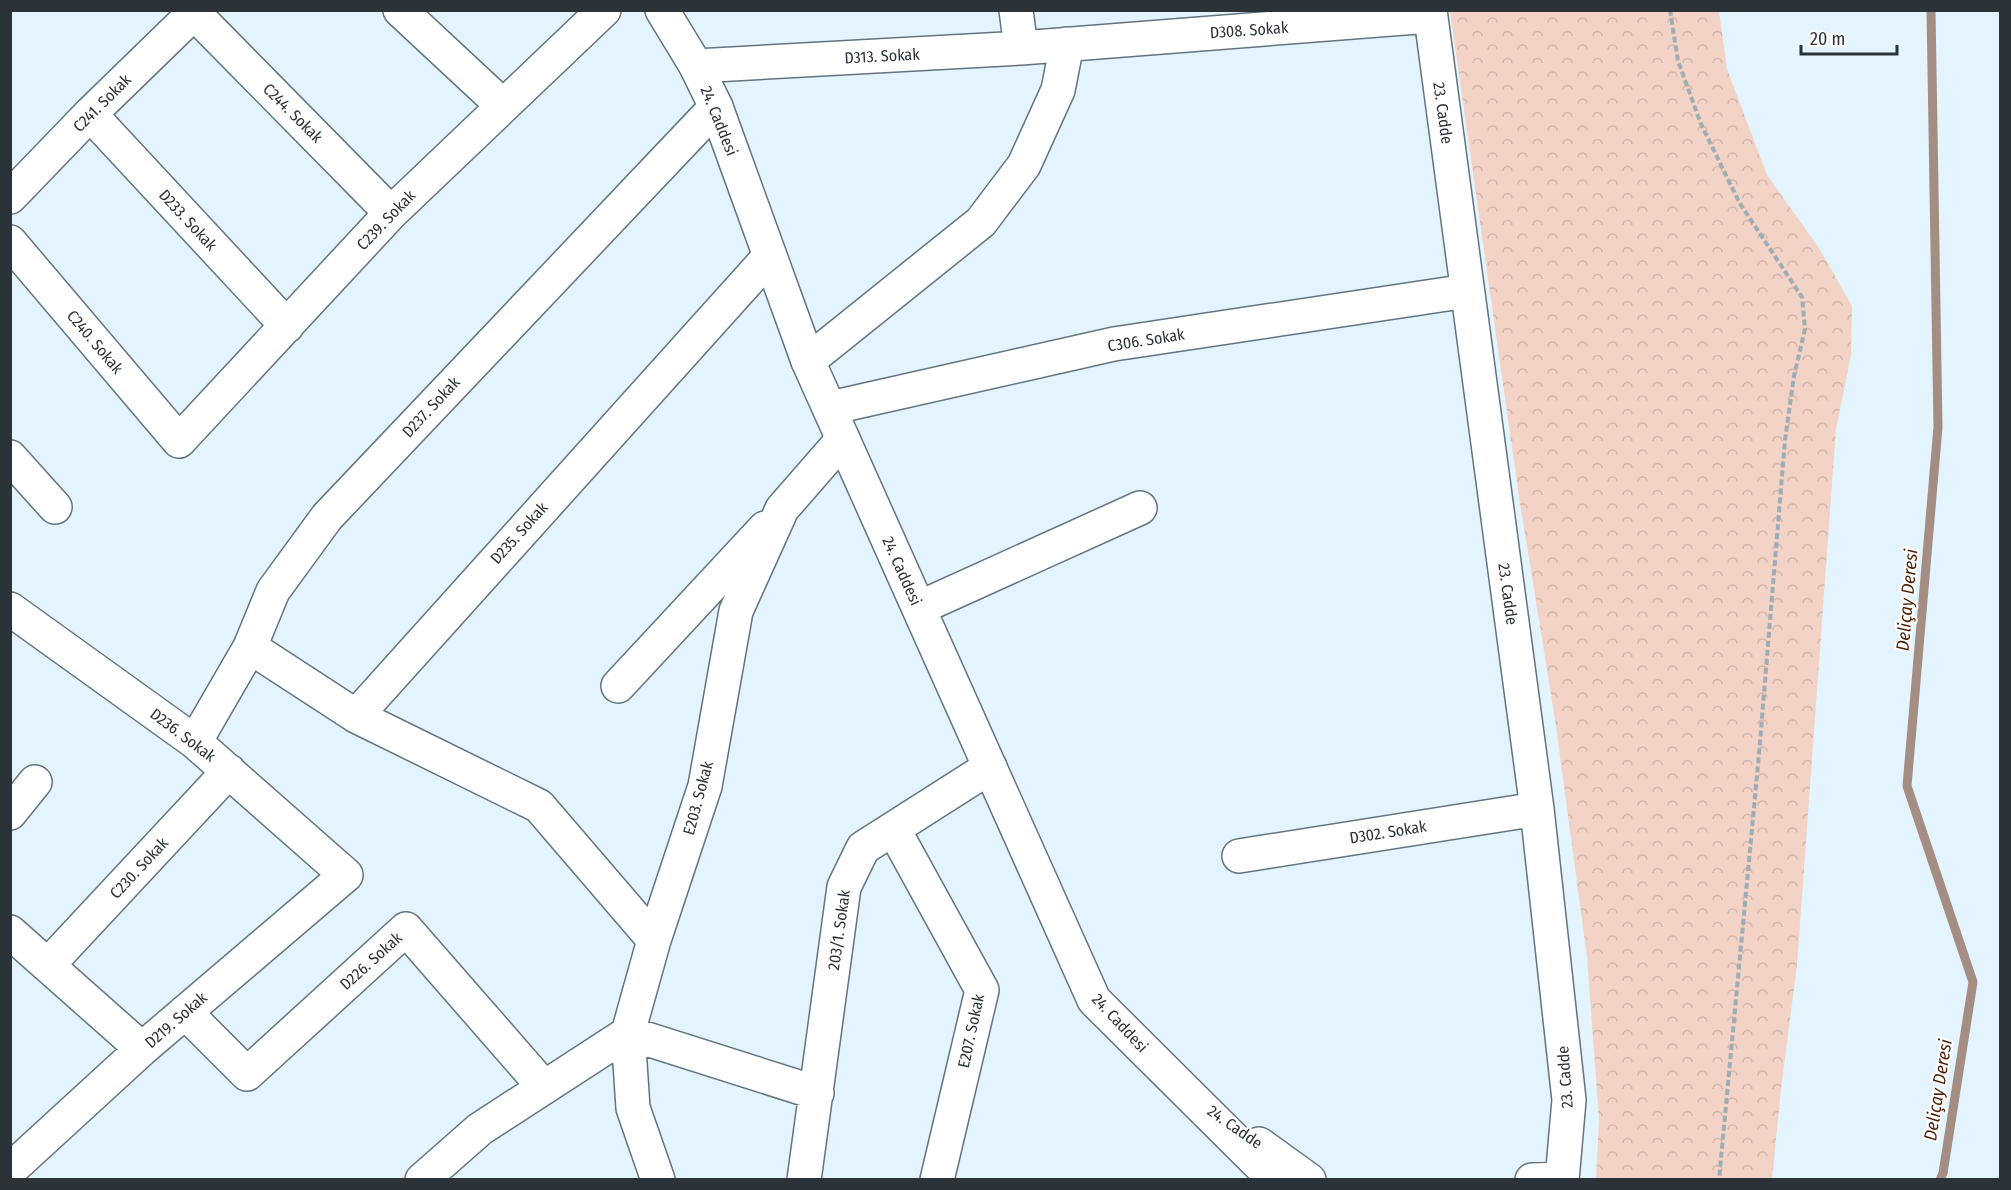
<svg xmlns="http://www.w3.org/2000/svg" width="2011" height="1190" viewBox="0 0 2011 1190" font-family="'Fira Sans Condensed',sans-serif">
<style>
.forest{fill:url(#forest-crowns)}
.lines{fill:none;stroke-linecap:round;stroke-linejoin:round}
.stream{stroke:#a48d82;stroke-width:9}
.street-casing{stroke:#62747f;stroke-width:36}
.secondary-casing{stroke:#62747f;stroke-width:36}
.path{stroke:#9facb4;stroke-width:4;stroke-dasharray:6 3;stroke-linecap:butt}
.street{stroke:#fff;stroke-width:33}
.secondary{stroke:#fff;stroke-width:33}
.labels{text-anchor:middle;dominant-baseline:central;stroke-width:4.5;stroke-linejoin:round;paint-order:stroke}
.street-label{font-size:16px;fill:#2b3338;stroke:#fefefe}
.water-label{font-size:18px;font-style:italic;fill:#4d1e03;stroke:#fefefe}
</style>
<defs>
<pattern id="forest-crowns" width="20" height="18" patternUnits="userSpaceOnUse" patternTransform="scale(1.5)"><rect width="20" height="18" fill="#f3d3c5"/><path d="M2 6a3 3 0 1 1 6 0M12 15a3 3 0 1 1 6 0" fill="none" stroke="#d0b6aa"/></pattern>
</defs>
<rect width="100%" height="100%" fill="#e3f4fe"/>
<!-- forest -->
<path class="forest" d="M1450,11H1719L1727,69L1767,175L1819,248L1852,306L1851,355L1836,429L1797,965L1781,1089L1772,1179H1596L1599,1119L1587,957L1555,719L1519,497Z"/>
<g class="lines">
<!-- stream -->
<path class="stream" d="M1931,10L1938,427L1907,786L1973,982L1943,1173L1940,1180"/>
<defs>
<path id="street" d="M400,10L502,105
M1016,10L1021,48
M1430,10L1537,809L1569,1100L1562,1180
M194,13L391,213
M696,66L1021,48L1430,16
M90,114L287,326
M10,197L90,114L197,10
M10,242L179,441L391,213L604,10
M808,361L981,222L1024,165L1058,90L1067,44
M830,408L1114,344L1467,291
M10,457L55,507
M919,608L1140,508
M10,609L195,742L346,875L142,1049L10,1170
M250,647L356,716L769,257
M618,686L765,528
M356,716L539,806L654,940
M195,742L250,647L273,591L327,517L716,107
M10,813L35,782
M894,830L982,990L937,1180
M1239,856L1537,809
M10,932L142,1049
M48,965L229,771
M185,1012L247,1074L406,929L543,1086
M422,1180L480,1129L628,1033L817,1093
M658,1180L633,1108L628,1033L654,940L705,786L736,611L782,509L843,439
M804,1180L844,887L863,848L990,767
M1532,1180L1562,1179"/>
<path id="secondary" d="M662,10L696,66L716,107L808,361L1094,1000L1275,1180
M1259,1144L1309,1180"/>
</defs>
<!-- street casing -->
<use href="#street" class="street-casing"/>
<!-- secondary casing -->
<use href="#secondary" class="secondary-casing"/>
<!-- path -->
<path class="path" d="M1670,10L1678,61L1701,124L1739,202L1802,297L1805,329L1794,376L1785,440L1759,754L1719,1180"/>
<!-- street -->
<use href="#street" class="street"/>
<!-- secondary -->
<use href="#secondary" class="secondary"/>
</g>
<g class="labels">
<!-- street labels -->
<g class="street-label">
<text transform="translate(1249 30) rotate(-4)">D308. Sokak</text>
<text transform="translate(882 56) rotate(-3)">D313. Sokak</text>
<text transform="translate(102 103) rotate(-45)">C241. Sokak</text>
<text transform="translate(293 113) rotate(45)">C244. Sokak</text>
<text transform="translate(1443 113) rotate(82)">23. Cadde</text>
<text transform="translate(719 121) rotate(68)">24. Caddesi</text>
<text transform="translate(188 220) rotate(47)">D233. Sokak</text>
<text transform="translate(386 220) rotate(-46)">C239. Sokak</text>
<text transform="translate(1146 340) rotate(-9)">C306. Sokak</text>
<text transform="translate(95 342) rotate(50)">C240. Sokak</text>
<text transform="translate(431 407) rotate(-47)">D237. Sokak</text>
<text transform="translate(519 533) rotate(-48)">D235. Sokak</text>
<text transform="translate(902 571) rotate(66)">24. Caddesi</text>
<text transform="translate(1508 594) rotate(82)">23. Cadde</text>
<text transform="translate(183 735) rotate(37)">D236. Sokak</text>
<text transform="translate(698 798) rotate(-75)">E203. Sokak</text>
<text transform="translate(1388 832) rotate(-9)">D302. Sokak</text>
<text transform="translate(139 868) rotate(-47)">C230. Sokak</text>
<text transform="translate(839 930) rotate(-82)">203/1. Sokak</text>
<text transform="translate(371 961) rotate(-42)">D226. Sokak</text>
<text transform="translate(176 1020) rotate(-41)">D219. Sokak</text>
<text transform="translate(1120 1023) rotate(47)">24. Caddesi</text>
<text transform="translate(971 1031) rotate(-78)">E207. Sokak</text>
<text transform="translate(1565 1077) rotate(-94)">23. Cadde</text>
<text transform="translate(1235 1127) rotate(35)">24. Cadde</text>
</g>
<!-- water labels -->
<g class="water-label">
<text transform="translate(1907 600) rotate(-85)">Deliçay Deresi</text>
<text transform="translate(1938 1090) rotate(-81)">Deliçay Deresi</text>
</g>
</g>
<!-- border -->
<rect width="2011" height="1190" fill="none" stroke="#2b3338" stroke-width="24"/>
<!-- scale -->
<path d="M1801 45v9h96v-9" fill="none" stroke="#2b3338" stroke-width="3"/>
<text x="1810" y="45" font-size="18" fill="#2b3338" stroke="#fefefe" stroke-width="4.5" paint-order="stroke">20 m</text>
</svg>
